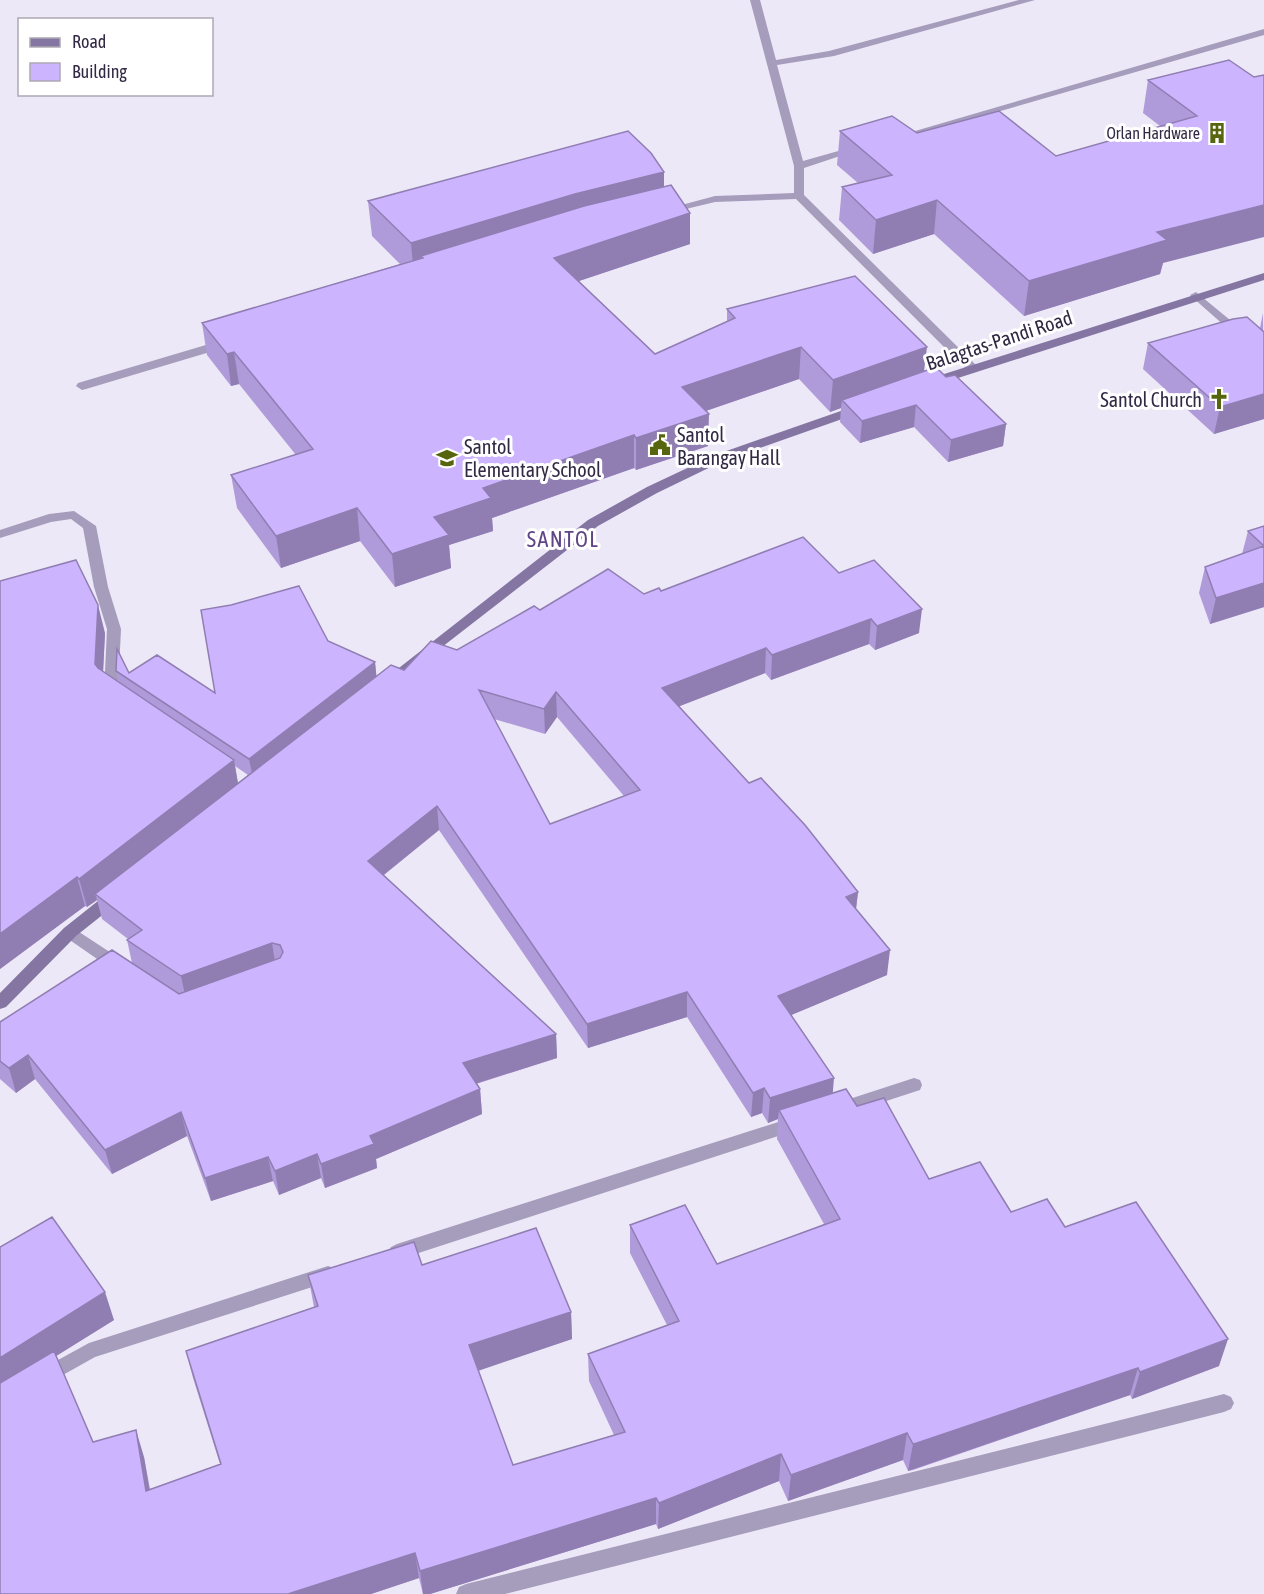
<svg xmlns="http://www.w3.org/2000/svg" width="1264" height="1594" viewBox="0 0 1264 1594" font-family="'Asap Condensed',sans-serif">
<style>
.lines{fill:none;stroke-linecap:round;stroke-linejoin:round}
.lane{fill:#a69cbc;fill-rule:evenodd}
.street{fill:#a69cbc;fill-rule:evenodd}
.secondary{fill:#8475a3;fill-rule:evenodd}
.wall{fill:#b09bda;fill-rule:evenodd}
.shaded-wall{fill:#907eb2}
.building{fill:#cdb4fe;stroke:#907eb2;stroke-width:1.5;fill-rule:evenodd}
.labels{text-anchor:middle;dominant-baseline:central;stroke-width:6;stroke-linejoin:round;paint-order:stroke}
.far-poi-label{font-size:16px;fill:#322844;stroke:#fff;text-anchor:end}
.street-label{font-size:20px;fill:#322844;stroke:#fff}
.poi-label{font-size:20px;fill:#322844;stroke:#fff;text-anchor:start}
.quarter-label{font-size:22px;letter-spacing:1.5px;fill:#5d4586;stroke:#fff}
</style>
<rect width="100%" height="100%" fill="#ece8f7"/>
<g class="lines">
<!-- lane -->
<path class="lane" d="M1196,292L1264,348V358L1260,357L1192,297L1190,295Z"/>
<!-- street -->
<path class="street" d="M750,0H760L776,60L829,51L1019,0H1035L834,56L777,65L803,161L856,146L861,149L804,168V195L976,365V371H968L796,199L715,202L665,214L659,211L715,196L794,193V166Z
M1264,29V35L900,140L891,138Z
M226,339L230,340V346L86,389L82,390L76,386L78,383Z
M74,511L96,526L108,587L121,629L118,691L122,696L115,701L104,693L107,629L94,587L83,528L71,519L51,522L0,538V530L49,514Z
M70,926L125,962L127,966L125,970H113L64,936L62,932L64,928Z
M914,1078L920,1080L922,1085L920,1090L837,1117L831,1115L828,1110L831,1105Z
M797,1116L803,1118L806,1123L803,1128L397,1260L391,1257L388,1252L391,1247L397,1244Z
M328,1266L334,1268L337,1274L334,1280L95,1357L45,1385L38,1383L36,1377L38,1371L89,1343Z
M1224,1394L1231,1397L1234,1403L1231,1409L1224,1412L505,1594H456L459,1587L466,1584Z"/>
<!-- secondary -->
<path class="secondary" d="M1264,273V280L933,386L929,387L923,383L925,380Z
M858,405L864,409L862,412L723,461L657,493L598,526L393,685L388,687L381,682L588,520L647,487L715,455Z
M114,891L120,893L122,897L120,901L76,936L6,1007L0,1009V993L64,928L108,893Z"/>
</g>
<!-- wall -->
<path class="wall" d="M1229,60L1163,263L1160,274L1024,316L934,234L873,254L839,220L842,187L858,183L837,165L840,131L917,133L1056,156L1160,126L1143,113L1148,80Z
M664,172V186L690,213V244L579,281L655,354L727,321V309L946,377L1006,424L1003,446L948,462L914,427L860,443L840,422L841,408L830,412L799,379L706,411L708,446L636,470L634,468L492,518L493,531L449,545L451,568L395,587L360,541L281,568L237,508L231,475L296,455L239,384L231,386L207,355L202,323L400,264L372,236L368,201Z
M1263,313L1264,419L1214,434L1143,369L1148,343L1260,328Z
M1264,526V607L1210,624L1199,593L1205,567L1242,554L1248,531Z
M839,573L919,633L875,650L869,644L771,680L765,673L679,706L749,783L858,892L856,909L887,975L791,1015L833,1093L857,1106L929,1179L1011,1212L1065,1227L1219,1366L1132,1399L1130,1395L913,1470L908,1471L903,1460L788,1501L779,1481L658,1529L656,1524L430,1594H423L419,1578L371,1594H0V1247L114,1320L56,1356L93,1442L144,1457L150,1489L220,1464L193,1378L186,1351L314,1307L308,1275L422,1265L571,1312L572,1339L478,1370L513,1465L614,1435L589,1381L588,1354L667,1325L630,1253V1225L717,1264L824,1224L777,1139L778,1119L768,1123L762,1113L751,1117L687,1017L588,1048L439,830L384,875L556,1034L557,1058L476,1084L480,1089L482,1114L376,1159L377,1168L325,1188L321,1178L279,1195L273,1181L211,1201L187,1136L112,1174L35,1079L16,1093L0,1079V1022L132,963L127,940L128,939L102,919L97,900L87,907L85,906L0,969L105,633L103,672L119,683L116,671L129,673L215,693L328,641L375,662L376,676L404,670L457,650L540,610L661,591ZM557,717L624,796L550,824L494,719L545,734ZM235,766L248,775L238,784Z"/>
<!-- shaded-wall -->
<path class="shaded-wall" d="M664,172V207L423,258L421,256L423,275L414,278L411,243L575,194Z
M937,200L934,234L873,254L876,220Z
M1264,205V237L1163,263L1160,274L1024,316L1029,281L1157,232Z
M690,213V244L555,289L554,258Z
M801,347L799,379L682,419V387Z
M927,347L923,379L842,400L841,408L830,412L833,380Z
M234,352L239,384L231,386L227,354Z
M1264,394V419L1214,434L1220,407Z
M916,405L914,427L860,443L862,421Z
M709,414L708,446L636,470V438Z
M1006,424L1003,446L948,462L951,440Z
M634,435V468L492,518L493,531L449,545L451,568L395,587L392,554L434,517L483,488Z
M357,508L360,541L281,568L276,536Z
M1264,583V607L1210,624L1216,598Z
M98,605L105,633L102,693L95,664Z
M922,609L919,633L875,650L877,626Z
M871,619L869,644L771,680L772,655Z
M766,648L765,673L662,713V688Z
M375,662L377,681L253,778L249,759Z
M556,692L557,717L545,734L544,709Z
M234,760L239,789L95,894L97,900L87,907L79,879Z
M437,806L439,830L371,885L368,861Z
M77,877L85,906L0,969V934Z
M858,892L855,917L846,897Z
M272,943L276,968L186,1000L181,976Z
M890,950L887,975L777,1021L778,996Z
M687,992V1017L588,1048L587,1024Z
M556,1034L557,1058L465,1087L463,1063Z
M28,1055L35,1079L16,1093L9,1068Z
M834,1078L832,1102L779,1110L778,1119L768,1123L770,1098Z
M764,1088L762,1113L751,1117L753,1093Z
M480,1089L482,1114L376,1159L377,1168L325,1188L321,1164L370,1136Z
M181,1112L187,1136L112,1174L105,1150Z
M317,1154L321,1178L279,1195L275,1171Z
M268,1157L273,1181L211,1201L205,1178Z
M105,1292L114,1320L0,1391V1358Z
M571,1312L572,1339L472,1373L469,1345Z
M1228,1339L1219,1366L1132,1399L1140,1372Z
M1138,1368L1130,1395L908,1471L913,1444Z
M136,1430L144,1457L154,1517L146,1491Z
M907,1433L903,1460L788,1501L791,1475Z
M781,1454L779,1481L658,1529L659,1503Z
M656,1498V1524L430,1594H423L420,1571Z
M415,1553L419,1578L371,1594H288Z"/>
<!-- building -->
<path class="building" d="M1229,60L1254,77L1264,75V205L1157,232L1167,240L1029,281L937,200L876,220L842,187L892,175L840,131L892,116L917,133L999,111L1056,156L1197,116L1148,80Z
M628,131L651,153L664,172L575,194L411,243L368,201Z
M671,185L690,213L554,258L655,354L735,318L727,309L855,276L927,347L833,380L801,347L682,387L709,414L636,438L634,435L483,488L491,498L434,517L449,535L392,554L357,508L276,536L231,475L313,449L234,352L227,354L202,323L423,258L421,256L584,206Z
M1247,317L1264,332V394L1220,407L1148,343L1233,319Z
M936,367L946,377L955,375L1006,424L951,440L916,405L862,421L842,400Z
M1264,526V583L1216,598L1205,567L1264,546L1248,531Z
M803,537L839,573L874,560L922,609L877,626L871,619L772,655L766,648L662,688L749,783L761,778L805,825L858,892L846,897L890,950L778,996L834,1078L770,1098L764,1088L753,1093L687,992L587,1024L437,806L368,861L556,1034L463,1063L480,1089L370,1136L374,1144L321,1164L317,1154L275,1171L268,1157L205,1178L181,1112L105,1150L28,1055L9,1068L0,1061V1022L112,950L179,994L280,958L283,952L280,945L272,943L181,976L127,940L142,930L95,894L391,665L404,670L431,641L457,650L534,606L540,610L608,569L644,594L659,588L661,591ZM479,690L544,709L556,692L640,790L550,824Z
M76,560L98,605L95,664L98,668L234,760L79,879L77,877L0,934V581Z
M299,586L328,641L375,662L249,759L116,671L117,649L129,673L157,655L215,693L201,610L231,605Z
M846,1089L857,1106L884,1098L929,1179L980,1162L1011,1212L1047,1199L1065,1227L1136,1202L1228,1339L1140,1372L1138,1368L917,1443L913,1444L907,1433L791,1475L781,1454L659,1503L656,1498L420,1571L415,1553L288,1594H0V1383L54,1351L93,1442L136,1430L146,1491L221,1464L186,1351L318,1306L308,1275L414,1242L422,1265L536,1228L571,1312L469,1345L513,1465L625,1432L588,1354L679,1321L630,1225L685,1205L717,1264L840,1219L779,1110Z
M52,1217L105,1292L0,1358V1247Z"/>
<!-- icons -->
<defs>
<symbol id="building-bare" viewBox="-9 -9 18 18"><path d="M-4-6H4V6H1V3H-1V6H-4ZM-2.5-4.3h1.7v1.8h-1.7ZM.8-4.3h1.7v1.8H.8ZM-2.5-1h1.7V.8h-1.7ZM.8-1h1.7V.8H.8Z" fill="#57660e" stroke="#fff" stroke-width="2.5" paint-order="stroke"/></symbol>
<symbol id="church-bare" viewBox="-9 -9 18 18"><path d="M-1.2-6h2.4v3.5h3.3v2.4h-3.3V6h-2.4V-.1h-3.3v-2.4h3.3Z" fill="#57660e" stroke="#fff" stroke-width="2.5" paint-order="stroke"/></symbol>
<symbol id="civic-bare" viewBox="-9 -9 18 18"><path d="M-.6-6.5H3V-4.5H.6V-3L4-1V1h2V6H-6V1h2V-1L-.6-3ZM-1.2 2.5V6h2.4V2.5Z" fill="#57660e" stroke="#fff" stroke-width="2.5" paint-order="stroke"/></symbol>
<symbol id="school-bare" viewBox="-9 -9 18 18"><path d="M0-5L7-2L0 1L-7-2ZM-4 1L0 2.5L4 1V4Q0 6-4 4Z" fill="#57660e" stroke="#fff" stroke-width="2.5" paint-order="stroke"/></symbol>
</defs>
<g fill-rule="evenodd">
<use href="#building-bare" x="1202" y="118" width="30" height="30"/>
<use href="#church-bare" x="1204" y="384" width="30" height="30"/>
<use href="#civic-bare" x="645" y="430" width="30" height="30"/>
<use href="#school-bare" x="432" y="443" width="30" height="30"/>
</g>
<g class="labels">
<!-- far-poi labels -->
<g class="far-poi-label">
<text x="1200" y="133">Orlan Hardware</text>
</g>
<!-- street labels -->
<g class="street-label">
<text transform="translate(999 340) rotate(-18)">Balagtas-Pandi Road</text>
</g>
<!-- poi labels -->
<g class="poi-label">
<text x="1202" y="399" text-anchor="end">Santol Church</text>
<text x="677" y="434">Santol<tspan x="677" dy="23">Barangay Hall</tspan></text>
<text x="464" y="446">Santol<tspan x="464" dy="23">Elementary School</tspan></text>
</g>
<!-- quarter labels -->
<g class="quarter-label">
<text x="563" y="539">SANTOL</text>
</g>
</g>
<!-- legend -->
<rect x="18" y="18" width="195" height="78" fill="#ffffff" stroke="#ada9b4" stroke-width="1.5"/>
<rect x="30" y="38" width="30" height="9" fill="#8475a3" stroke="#ada9b4" stroke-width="1.5"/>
<text x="72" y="48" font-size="18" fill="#322844">Road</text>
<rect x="30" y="63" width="30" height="18" fill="#cdb4fe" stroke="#ada9b4" stroke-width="1.5"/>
<text x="72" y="78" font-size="18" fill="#322844">Building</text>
</svg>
